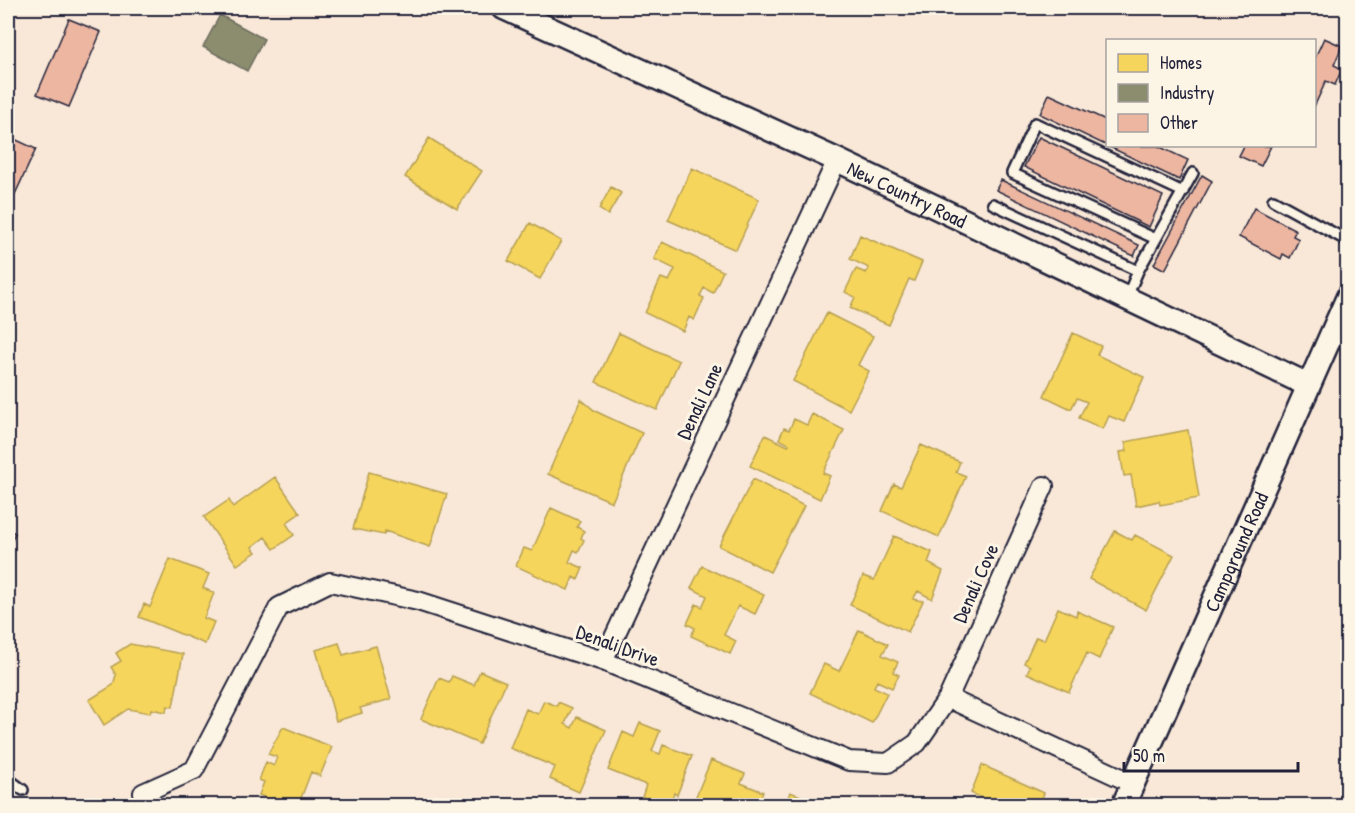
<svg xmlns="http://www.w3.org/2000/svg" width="1355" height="813" viewBox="0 0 1355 813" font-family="'Patrick Hand',sans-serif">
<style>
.homes{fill:#f6d55c;stroke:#b69f52;stroke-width:1.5}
.industry{fill:#8c8c6e;stroke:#6c6c5f;stroke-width:1.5}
.building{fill:#ecb6a1;stroke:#22223b;stroke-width:1.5}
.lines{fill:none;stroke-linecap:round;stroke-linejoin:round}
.service-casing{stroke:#22223b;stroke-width:14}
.minor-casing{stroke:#22223b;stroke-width:22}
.tertiary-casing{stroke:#22223b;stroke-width:27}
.service{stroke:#fcf5e5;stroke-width:9}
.minor{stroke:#fcf5e5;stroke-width:18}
.tertiary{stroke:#fcf5e5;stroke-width:22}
.labels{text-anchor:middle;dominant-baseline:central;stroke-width:6;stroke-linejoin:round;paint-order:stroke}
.street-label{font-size:20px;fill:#22223b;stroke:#fcf5e5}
</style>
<rect width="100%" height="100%" fill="#f9e8d7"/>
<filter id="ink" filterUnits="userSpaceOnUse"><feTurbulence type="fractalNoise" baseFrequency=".0167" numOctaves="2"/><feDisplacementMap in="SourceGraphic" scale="12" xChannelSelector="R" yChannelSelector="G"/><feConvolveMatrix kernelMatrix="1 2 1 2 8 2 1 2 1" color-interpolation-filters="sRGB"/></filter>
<g filter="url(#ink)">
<!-- homes -->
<path class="homes" d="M429,138L482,171L457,209L405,177Z
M692,168L759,199L736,250L668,220Z
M611,187L621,193L608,215L599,209Z
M530,223L561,241L540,279L508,261Z
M860,235L922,262L914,281L909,279L889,325L850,308L855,297L845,292L856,269L866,273L869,268L850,259Z
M662,242L723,271L713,293L704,288L700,296L704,298L694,320L689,317L683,331L645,313L661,278L669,281L675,269L654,259Z
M827,313L873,336L858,365L869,371L849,410L793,381Z
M619,333L679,361L657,410L596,382Z
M1073,333L1101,346L1097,355L1144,377L1124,422L1109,416L1103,429L1079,418L1087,402L1077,398L1071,409L1044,396Z
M581,399L595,411L642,433L612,502L548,474Z
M812,414L844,430L823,473L830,476L820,499L750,466L765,435L788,446L789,444L779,439L784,428L789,430L794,419L807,425Z
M1188,430L1199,498L1160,505L1159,501L1136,506L1131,475L1124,476L1120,452L1127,451L1125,442Z
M921,445L960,462L956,472L966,476L939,537L882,511L894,484L901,487Z
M369,472L447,494L430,547L385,531L384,535L353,529Z
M275,477L300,513L286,523L294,535L274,549L265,537L252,547L256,552L237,565L204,517L229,500L233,507Z
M753,479L804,506L770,572L719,546Z
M551,508L580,521L577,527L584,531L581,538L584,540L578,552L574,550L569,562L583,568L578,580L573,577L568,590L516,566L524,548L532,551Z
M1115,531L1132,540L1135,535L1174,555L1146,610L1089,579Z
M894,536L932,552L928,563L943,571L932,599L918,591L913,599L923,601L908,632L850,605L863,576L874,580Z
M170,559L209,574L203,588L214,593L204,618L214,622L205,644L139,617L144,604L150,607Z
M702,566L764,595L755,614L738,606L724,635L736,641L730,654L691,636L695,628L687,624L696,604L702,607L707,596L691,588Z
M1058,608L1076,616L1077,611L1113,627L1099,659L1087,653L1069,692L1027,673L1030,666L1024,663L1036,637L1044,640Z
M859,630L888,644L882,655L898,662L893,672L899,675L892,688L877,681L874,687L887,693L872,723L810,693L824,664L839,671Z
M339,643L343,655L376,646L391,699L360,708L362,713L336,721L316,650Z
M130,644L183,654L173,707L167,706L166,712L151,709L150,713L128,709L104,725L89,700L113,685L116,675L111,667L121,661L116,653Z
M480,671L506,682L479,744L421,719L439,678L449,682L452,676L474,685Z
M544,701L557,706L558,702L572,708L565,724L572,728L577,717L606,730L579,792L550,779L555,767L510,748L526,709L538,714Z
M640,723L660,731L652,751L660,754L663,745L692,756L677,795L674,793L669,806L642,797L646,785L608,770L623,732L634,737Z
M283,727L332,747L320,776L311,772L298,806H286L259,795L264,782L259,780L266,762L274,766L277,757L268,754Z
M711,760L745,774L741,783L763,792L757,806H692Z
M982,765L1044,793L1039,806H984L987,800L971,793Z
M790,792L811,800L809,806H785Z"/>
<!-- industry -->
<path class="industry" d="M220,15L264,39L247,71L203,47Z"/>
<!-- building -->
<path class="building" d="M69,19L101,32L69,107L37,94Z
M1324,38L1342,46L1334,65L1342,69L1335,85L1326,81L1314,107V60Z
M1049,94L1108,121V146H1158L1188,160L1179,180L1040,114Z
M8,136L36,149L10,205L8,204Z
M1039,137L1163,196L1149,227L1024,167Z
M1244,146H1271L1261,166L1239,156Z
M1202,175L1212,181L1165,270L1154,264Z
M1001,180L1139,245L1134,256L996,190Z
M1254,208L1296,230L1293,236L1299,239L1290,258L1283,254L1281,259L1239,237Z
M8,529L15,533L8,549Z"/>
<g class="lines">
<defs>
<path id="service" d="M1273,200L1348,241
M993,204L1138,271
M1156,239L1012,173L1035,123L1183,192
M1126,299L1138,271L1193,173
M8,779L23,790"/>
<path id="minor" d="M603,661L837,160
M948,698L1132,783
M143,793L194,770L279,607L330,582L418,601L603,661L849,761L888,763L917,743L948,698L1044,486"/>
<g id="tertiary">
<path id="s1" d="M504,8L837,160L1308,385"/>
<path id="s2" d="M1123,806L1348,297"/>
</g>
</defs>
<!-- service casing -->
<use href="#service" class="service-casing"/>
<!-- minor casing -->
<use href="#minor" class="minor-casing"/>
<!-- tertiary casing -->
<use href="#tertiary" class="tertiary-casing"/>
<!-- service -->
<use href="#service" class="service"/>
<!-- minor -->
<use href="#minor" class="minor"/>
<!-- tertiary -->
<use href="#tertiary" class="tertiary"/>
</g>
</g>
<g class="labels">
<!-- street labels -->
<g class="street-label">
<text stroke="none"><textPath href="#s1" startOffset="444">New Country Road</textPath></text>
<text transform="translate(699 401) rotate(-65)">Denali Lane</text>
<text stroke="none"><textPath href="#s2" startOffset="278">Campground Road</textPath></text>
<text transform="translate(975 583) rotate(-66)">Denali Cove</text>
<text transform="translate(618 645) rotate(20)">Denali Drive</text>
</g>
</g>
<!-- margin -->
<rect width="1355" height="813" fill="none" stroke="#fcf5e5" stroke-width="30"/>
<rect x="15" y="15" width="1325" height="783" fill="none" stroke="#22223b" stroke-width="2" filter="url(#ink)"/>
<!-- legend -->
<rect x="1106" y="39" width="210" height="108" fill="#fcf5e5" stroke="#a5a1a1" stroke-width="1.5"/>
<rect x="1118" y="54" width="30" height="18" fill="#f6d55c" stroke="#a5a1a1" stroke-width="1.5"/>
<text x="1160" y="69" font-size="18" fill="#22223b">Homes</text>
<rect x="1118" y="84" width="30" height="18" fill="#8c8c6e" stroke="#a5a1a1" stroke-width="1.5"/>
<text x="1160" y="99" font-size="18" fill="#22223b">Industry</text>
<rect x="1118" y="114" width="30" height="18" fill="#ecb6a1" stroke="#a5a1a1" stroke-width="1.5"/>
<text x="1160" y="129" font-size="18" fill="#22223b">Other</text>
<!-- scale -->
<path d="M1124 762v9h174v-9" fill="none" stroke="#22223b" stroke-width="3"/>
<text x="1133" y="762" font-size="18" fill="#22223b" stroke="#fcf5e5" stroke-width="4.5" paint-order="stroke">50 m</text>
</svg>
